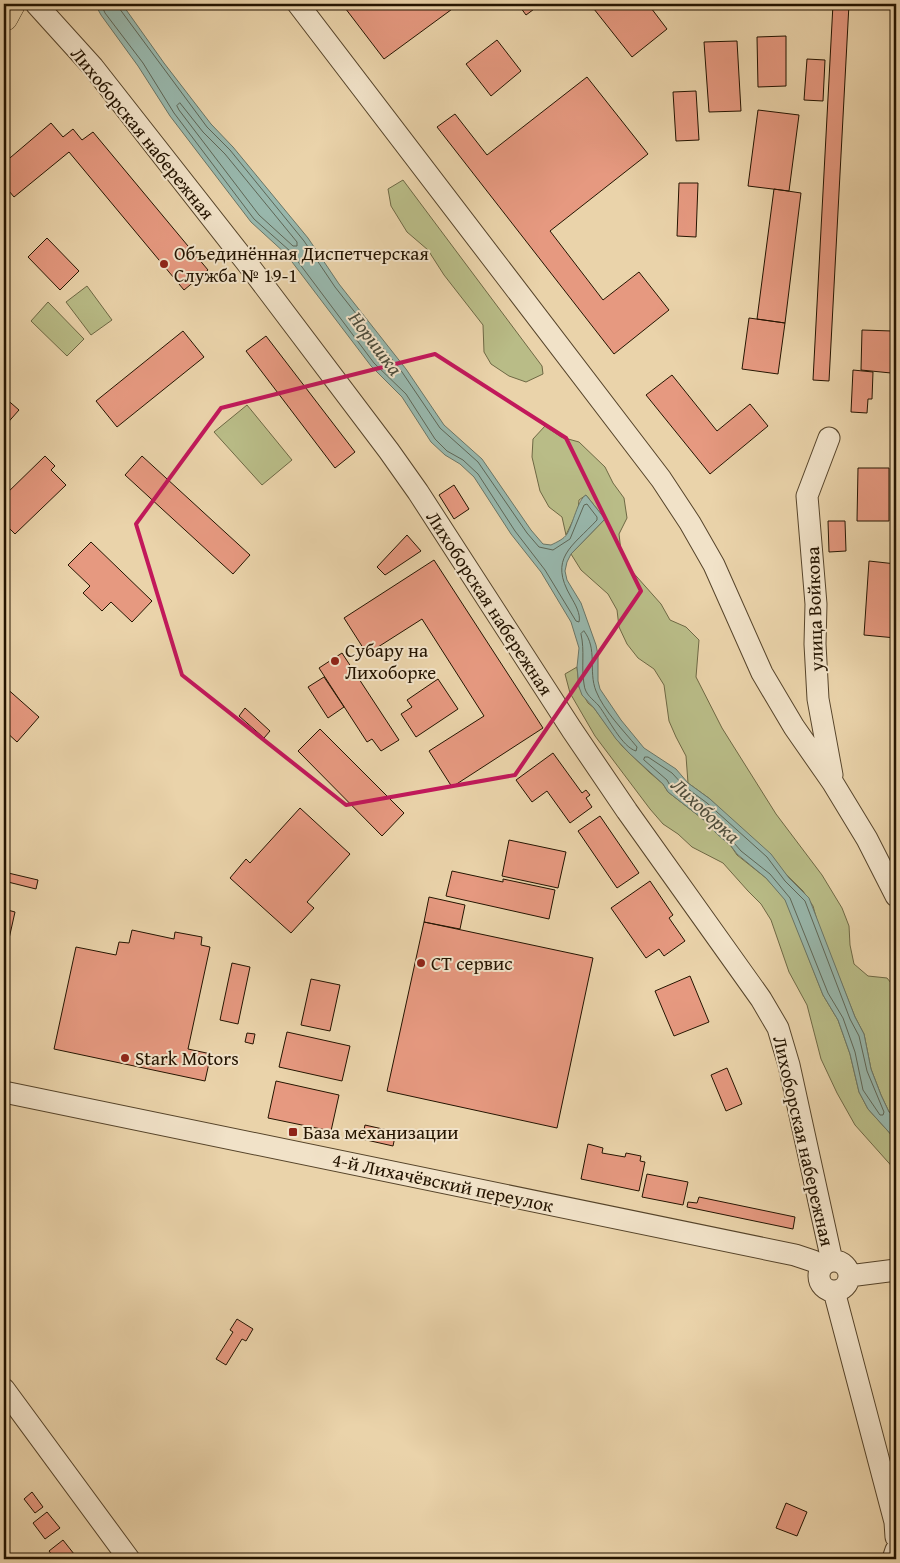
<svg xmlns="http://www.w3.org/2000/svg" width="900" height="1563" viewBox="0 0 900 1563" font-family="'Gentium Book Plus',serif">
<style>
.green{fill:#b9bc87;stroke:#6e6844}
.water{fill:#98b7ac;stroke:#6a7667}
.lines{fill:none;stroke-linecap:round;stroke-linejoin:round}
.shore{stroke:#5e6656;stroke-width:1}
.building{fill:#e69980;stroke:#241400}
.minor-casing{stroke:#56442a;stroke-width:23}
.major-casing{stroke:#241400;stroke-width:29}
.minor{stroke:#f1e2c8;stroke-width:21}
.major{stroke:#ead3aa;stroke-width:28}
.marked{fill:none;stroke:#c2185b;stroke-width:4;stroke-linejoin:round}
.poi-dot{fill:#8f2418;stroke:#f1e2c8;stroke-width:2}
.labels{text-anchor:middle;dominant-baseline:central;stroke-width:4;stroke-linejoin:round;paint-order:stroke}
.street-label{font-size:19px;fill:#241400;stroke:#f1e2c8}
.poi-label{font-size:19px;fill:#241400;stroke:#f1e2c8;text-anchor:start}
.water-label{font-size:20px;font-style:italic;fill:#4d4d3c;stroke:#f1e2c8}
</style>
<rect width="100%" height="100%" fill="#ead3aa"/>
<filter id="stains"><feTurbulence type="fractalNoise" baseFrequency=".004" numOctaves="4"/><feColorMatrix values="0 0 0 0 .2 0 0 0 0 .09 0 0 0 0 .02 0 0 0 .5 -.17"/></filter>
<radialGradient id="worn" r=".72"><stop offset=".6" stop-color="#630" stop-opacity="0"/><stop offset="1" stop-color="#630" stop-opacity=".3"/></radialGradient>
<!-- green -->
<path class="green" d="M403,180L542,366L543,374L526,382L509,376L491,364L484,352L483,325L444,275L428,250L407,232L391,206L388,189Z
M87,286L112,320L91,335L66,302Z
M48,302L84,339L67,356L31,321Z
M247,405L292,460L262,485L214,432Z
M545,426L561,437L579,442L605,467L613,483L624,498L627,518L619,534L621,551L629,568L661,604L670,620L686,627L699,640L696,677L722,728L776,814L822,875L842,908L849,926L850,945L854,964L868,976L887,978L896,989V1034L891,1042L896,1052V1117L889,1112L881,1095L871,1069L864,1034L855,1017L818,924L813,906L803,891L710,799L688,783L686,756L676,737L669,721L664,685L654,669L638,658L627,644L619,627L617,610L608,594L581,570L571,554L605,519L586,495L579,500L578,510L566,535L562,517L549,507L540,491L532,457L533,439Z
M577,667L579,687L588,703L594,708L622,746L649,772L663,784L668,792L704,820L717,834L725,839L731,846L737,855L766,878L786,900L823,995L838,1020L850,1054L859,1092L868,1109L896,1140V1171L855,1125L837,1093L821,1059L807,1005L789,972L771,920L761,904L748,891L723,863L692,847L678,834L663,824L650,809L595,736L570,693L565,674Z"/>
<!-- water -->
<path class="water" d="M95,4H122L164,63L211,124L233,147L308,238L339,284L406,369L444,425L482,459L531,530L543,544L551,545C557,542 564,539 567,534C573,524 578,499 586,495L605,519L571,554L567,562L565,571L567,580L581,603L596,645L598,655V681L600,689L621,720L644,748L676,769L688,783L710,799L771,854L789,878L809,898L855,1017L864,1034L871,1069L881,1095L889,1112L896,1117V1140L868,1109L859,1092L850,1054L838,1020L823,995L785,900L766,878L737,854L731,846L717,834L704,820L668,792L663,784L629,753L616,739L594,708L582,695L579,687L577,667L579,648L571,622L541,572L511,534L474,477L460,464L445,455L431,442L402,397L371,366L286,254L251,222L170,116L138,66L101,15Z"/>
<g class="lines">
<!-- shore -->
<path class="shore" d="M101,4L105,13L143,63L174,113L254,219L290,251L374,363L406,394L435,439L447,451L463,460L478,474L515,531L545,570L576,621L579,622C581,614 575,604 571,597C548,558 572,547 597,520V517L587,504L584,505L570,539L553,550L539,547L527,533L478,462L440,428L402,372L335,287L304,241L230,150L207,127L119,8L118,4
M180,103L203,132L225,154L297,242V246H293L259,215L179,110L177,106Z
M584,631C598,649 588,671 596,691C604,711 623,730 637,747L636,751C622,747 608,718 599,706C593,699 585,695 584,684C581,667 585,651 581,634Z
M645,757H648L672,773L684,786L707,803L767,857L785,881L805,901L850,1019L859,1036L867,1071L884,1112L883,1115H880L863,1090L855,1052L843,1018L828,993L790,898L770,874L741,851L728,836L720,830L708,816L672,789L667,780L644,760Z"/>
</g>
<!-- building -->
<path class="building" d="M342,4H459L384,59Z
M518,4H541L526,15Z
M590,4H648L667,29L632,57Z
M833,4H849L829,381L813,380Z
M786,36V86L758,87L757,37Z
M497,40L521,71L491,96L466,64Z
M737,41L741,111L709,112L704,42Z
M807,59L825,60L823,101L804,100Z
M587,77L648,154L550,231L603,300L639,272L669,310L614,354L437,127L455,114L487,155Z
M696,91L699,140L676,141L673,92Z
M758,110L799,115L789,191L748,186Z
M51,123L63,137L73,129L82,140L93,132L208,270L184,290L69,152L14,197L4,185V163Z
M679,183H698L696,237L677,236Z
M774,189L801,193L785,323L757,319Z
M47,238L79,271L60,290L28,257Z
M749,318L785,323L778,374L742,369Z
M862,330L892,331L891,373L861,370Z
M183,331L204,357L117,427L96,401Z
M266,336L355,452L335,468L246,351Z
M853,370L873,372L872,399H868L867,413L851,412Z
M672,375L717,431L750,404L768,426L710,474L646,395Z
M4,397L19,410L4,427Z
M45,456L55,466L51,470L66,485L15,534L4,523V496Z
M142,456L250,555L233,574L125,475Z
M858,468H889V521H857Z
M454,485L469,509L454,519L439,495Z
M828,521H845L846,551L829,552Z
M407,535L421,551L385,575L377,567Z
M91,542L152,601L132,622L111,602L102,611L83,593L90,586L68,565Z
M434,560L543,728L452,787L429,751L484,716L422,619L367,654L344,618Z
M869,561L896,564V638L864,635Z
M342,653L399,740L381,751L372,739L367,742L319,668Z
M324,677L344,707L328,718L308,687Z
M438,679L458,709L416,737L401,714L412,707L407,700Z
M4,686L39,717L17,742L4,730Z
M245,708L270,731L264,738L239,716Z
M320,729L404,813L382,836L298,751Z
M553,753L582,793L586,790L590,795L586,798L592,807L570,823L547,791L532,802L516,780Z
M300,808L350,854L307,902L314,908L291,933L230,878L246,859L250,863Z
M600,816L639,873L617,888L578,831Z
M509,840L566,852L558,888L502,876Z
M452,871L503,882V879L555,890L549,919L446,896Z
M4,872L38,880L36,889L4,881Z
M650,881L673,915L669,918L685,941L664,956L659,949L646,958L611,908Z
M429,897L465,905L460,929L424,922Z
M4,909L15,912L4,961Z
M424,922L593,958L557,1128L387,1091Z
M132,930L174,939L175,932L202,937L201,945L210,947L188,1049L211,1054L205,1081L54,1049L76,947L116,955L119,942L129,943Z
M232,963L250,967L238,1024L220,1020Z
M690,976L709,1022L674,1036L655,991Z
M311,979L340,985L330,1031L301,1025Z
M287,1032L350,1046L342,1081L279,1067Z
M247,1033L255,1034L253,1044L245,1042Z
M727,1068L742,1104L726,1111L711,1075Z
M276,1081L339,1095L331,1131L268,1118Z
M365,1125L396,1132L393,1146L362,1139Z
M588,1144L603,1148L602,1153L625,1157L626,1153L641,1156L640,1161L645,1162L639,1191L581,1179Z
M647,1174L688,1182L683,1205L642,1197Z
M699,1197L795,1217L793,1229L687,1207L688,1202L697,1203Z
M237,1319L253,1329L246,1341L242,1339L226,1365L216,1359L233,1332L230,1330Z
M32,1492L43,1507L35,1513L24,1499Z
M786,1503L807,1512L797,1536L776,1528Z
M47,1512L60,1528L45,1539L33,1523Z
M63,1540L78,1559H55L49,1551Z"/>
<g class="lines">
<defs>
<path id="minor" d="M36,4L93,67L250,267L389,451L418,492L572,730L627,811L761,999L778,1028L789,1065L832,1261
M298,4L661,479L690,523L714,565L762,673L794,727L833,783L867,839L896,896
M829,438L807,496L816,604L815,644L818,699L832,775
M4,1092L795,1255L813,1261L822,1267
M819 1276a15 15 0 1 1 30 0a15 15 0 1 1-30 0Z
M849,1276L896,1270
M834,1291L895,1522L896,1537
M4,1389L129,1559
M893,1559L896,1550"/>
<path id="major" d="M4,17L11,4"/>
</defs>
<!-- minor casing -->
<use href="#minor" class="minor-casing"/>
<!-- major casing -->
<use href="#major" class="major-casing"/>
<!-- minor -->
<use href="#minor" class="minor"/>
<!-- major -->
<use href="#major" class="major"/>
</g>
<!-- marked area -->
<path class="marked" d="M435,354L566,438L641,591L515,775L346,805L182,675L136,524L221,408Z"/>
<!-- markers -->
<g class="poi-dot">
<circle cx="164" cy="264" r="5"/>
<circle cx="335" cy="661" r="5"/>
<circle cx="421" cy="963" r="5"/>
<circle cx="125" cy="1058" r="5"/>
<rect x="288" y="1127" width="10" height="10" rx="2.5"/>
</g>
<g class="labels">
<!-- street labels -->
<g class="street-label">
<text transform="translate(143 133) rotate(51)">Лихоборская набережная</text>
<text transform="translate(490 603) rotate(57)">Лихоборская набережная</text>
<text transform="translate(814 609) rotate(-92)">улица Войкова</text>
<text transform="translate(804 1141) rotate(77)">Лихоборская набережная</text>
<text transform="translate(443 1182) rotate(12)">4-й Лихачёвский переулок</text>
</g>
<!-- poi labels -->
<g class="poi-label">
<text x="174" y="253">Объединённая Диспетчерская<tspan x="174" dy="22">Служба № 19-1</tspan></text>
<text x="345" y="650">Субару на<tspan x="345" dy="22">Лихоборке</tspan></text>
<text x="431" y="963">СТ сервис</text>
<text x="135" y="1058">Stark Motors</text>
<text x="303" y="1132">База механизации</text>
</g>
<!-- water labels -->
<g class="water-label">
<text transform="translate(376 343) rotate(53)">Норишка</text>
<text transform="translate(706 810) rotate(43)">Лихоборка</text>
</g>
</g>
<!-- margin -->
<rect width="900" height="1563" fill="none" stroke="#ead3aa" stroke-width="20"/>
<rect x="5" y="5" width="890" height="1553" fill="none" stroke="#241400" stroke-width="2.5"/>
<rect x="10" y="10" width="880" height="1543" fill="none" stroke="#241400"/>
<rect width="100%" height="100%" filter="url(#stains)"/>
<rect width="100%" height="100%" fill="url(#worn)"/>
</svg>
